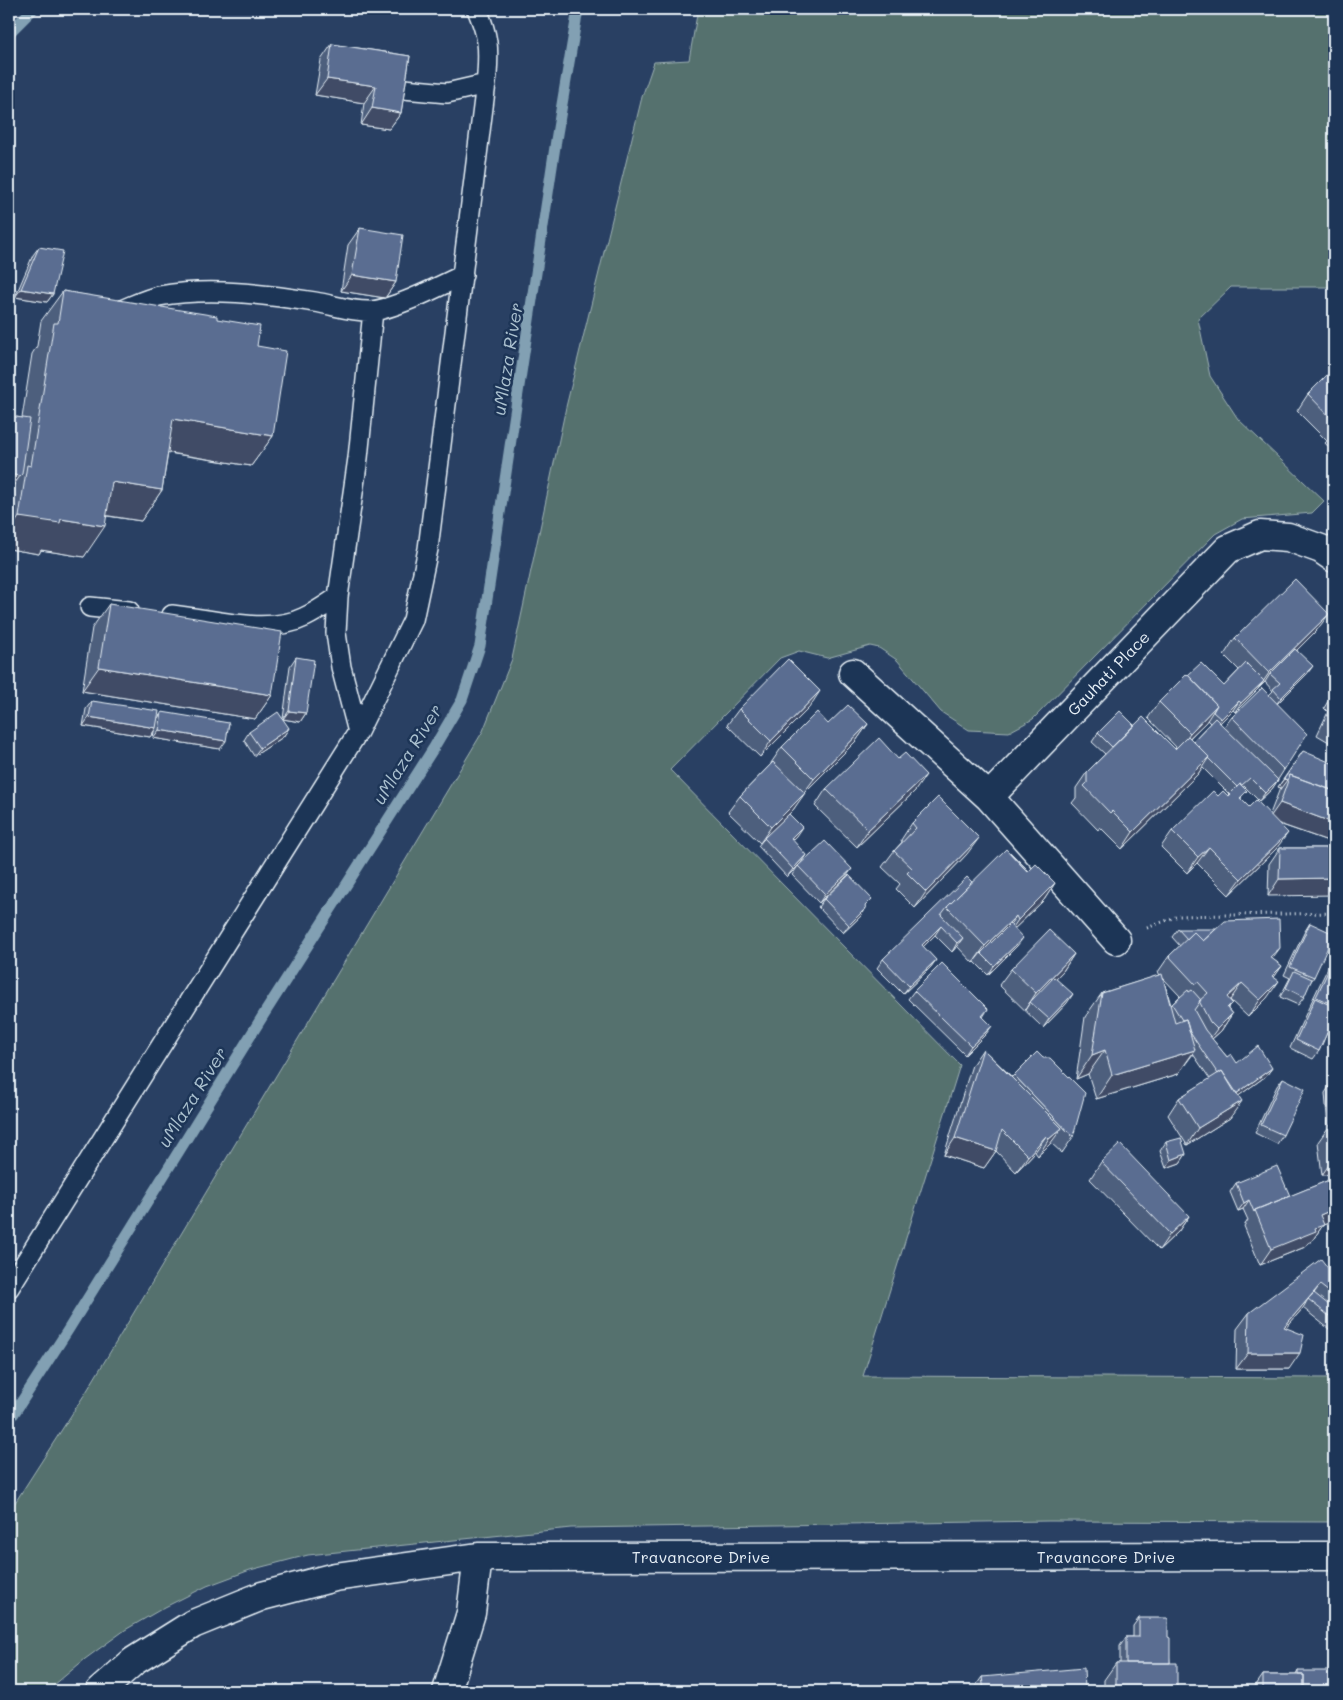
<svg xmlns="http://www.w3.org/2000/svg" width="1343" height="1700" viewBox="0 0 1343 1700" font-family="Mali,sans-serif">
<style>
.green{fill:#55716e;stroke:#9eb1b3}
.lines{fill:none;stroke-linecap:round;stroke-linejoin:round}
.stream{stroke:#82a0b3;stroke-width:11}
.lane-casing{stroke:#e8f1f8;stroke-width:22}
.street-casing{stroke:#e8f1f8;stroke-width:31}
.path{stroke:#e8f1f8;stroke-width:3;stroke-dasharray:1 4;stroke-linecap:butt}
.lane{stroke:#1d3557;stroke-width:19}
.street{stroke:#1d3557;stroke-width:28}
.wall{fill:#4d5e7d;stroke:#e8f1f8;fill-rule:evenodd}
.shaded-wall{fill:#3f4c66;stroke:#e8f1f8}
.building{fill:#5a6d91;stroke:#e8f1f8}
.labels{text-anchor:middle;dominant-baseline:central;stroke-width:5;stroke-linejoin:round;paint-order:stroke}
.street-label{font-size:16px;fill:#e8f1f8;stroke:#1d3557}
.water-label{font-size:18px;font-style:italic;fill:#acc2d0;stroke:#1d3557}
</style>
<rect width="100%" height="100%" fill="#294063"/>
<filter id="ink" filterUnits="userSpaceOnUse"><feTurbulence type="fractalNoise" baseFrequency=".02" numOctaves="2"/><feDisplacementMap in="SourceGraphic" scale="10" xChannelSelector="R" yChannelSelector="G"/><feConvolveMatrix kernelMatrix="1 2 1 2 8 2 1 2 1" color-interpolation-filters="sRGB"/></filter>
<g filter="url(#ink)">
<!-- green -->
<path class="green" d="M698,9H1334V287H1231L1198,319L1210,376L1238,419L1324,501L1312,513L1242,519L1215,534L1033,719L1009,732L969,730L941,712L897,660L879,648L870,646L827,658L799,651L780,658L670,770L960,1065L863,1376L1334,1378V1522L1049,1521L571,1528L308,1555L250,1570L207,1586L165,1607L125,1630L85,1659L47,1691H9V1512L88,1389L483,731L512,659L566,407L642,97L654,62L689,60Z"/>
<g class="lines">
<!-- stream -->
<path class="stream" d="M9,33L33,9
M9,1421L68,1330L264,1014L433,749L462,700L480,646L556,140L578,9"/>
<defs>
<path id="lane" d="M404,89L447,93L486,84
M116,312C130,307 145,299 159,296C210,287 264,294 315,302C334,305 352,312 371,311C395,309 440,286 463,275
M90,607L129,611
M172,615C212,619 267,636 305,617C316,612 327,604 338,597
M358,732L341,667L336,633L338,597L358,458L373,311
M9,1288L358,732L413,620L428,549L487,75C489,46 488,36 477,9"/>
<path id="street" d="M853,673L989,797L1116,940
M989,797L1228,549L1260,535L1288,537L1321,549L1334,558
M100,1691L134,1661L193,1624L262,1596L335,1577L478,1557L1334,1556
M447,1691L471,1613L478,1557"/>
</defs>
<!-- lane casing -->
<use href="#lane" class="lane-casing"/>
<!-- street casing -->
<use href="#street" class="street-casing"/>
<!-- path -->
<path class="path" d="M1147,928L1178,916L1334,913"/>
<!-- lane -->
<use href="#lane" class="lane"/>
<!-- street -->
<use href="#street" class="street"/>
</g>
<!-- wall -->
<path class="wall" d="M332,44L410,56L401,113L389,129L361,125L364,103L315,95L321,60Z
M360,228L396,282L385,298L341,291L348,245Z
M39,247L53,294L47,302L15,297L33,255Z
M63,291L217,319L257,346L273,436L251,466L168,453L162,490L141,521L107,516L84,557L41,550L39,554L9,549V416L22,418L32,354L37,346L41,321Z
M1334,368V453L1325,443L1327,441L1297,411L1308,394Z
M109,604L272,695L255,719L82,691L92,628Z
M1317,630L1297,650L1307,674L1277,704L1284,770L1272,789L1259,801L1244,786L1241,799L1249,807L1270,814L1279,791L1281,788L1278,787L1303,751L1332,790L1334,791V843L1279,824L1276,849L1229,895L1197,863L1187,873L1161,847L1172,831L1218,796H1228L1230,795L1202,767L1198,774L1122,849L1100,827L1098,830L1072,803L1076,798V788L1087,772L1105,754L1092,742L1098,733L1134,725L1175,749L1176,747L1148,718L1159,702L1188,675L1224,686L1239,670L1224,655L1235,638ZM1265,682L1273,691L1269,695L1232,717L1224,727L1220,723L1233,710L1235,712ZM1207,720L1210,723L1193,741L1190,738Z
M296,657L306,713L300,722L283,719L290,666Z
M1334,691V745L1317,735L1328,712L1324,708Z
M92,701L158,718L162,712L220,749L153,738L154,731L150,737L83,726L86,709Z
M809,708L760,757L727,725L739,709Z
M828,724H868L856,741L804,793L793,810L785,818L796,836L792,840L801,863L787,877L758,846L762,841L760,843L728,812L740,796L771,764V763L782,747Z
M289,728L283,737L254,756L244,740L249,732Z
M826,789L915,791L857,847L815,806Z
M912,823L967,854L915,908L896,889L900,884L882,867L894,851L902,842L901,840Z
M1280,848H1334L1268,896L1269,864Z
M798,866L846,877L819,903L792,875Z
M1029,871L1055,883L1044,900L1014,929L1017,946L988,975L975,962V961L973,963L957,946L952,952L935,935L923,947L936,960L930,968L903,994L877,968L883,959L972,882Z
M824,899L866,908L861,916L843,933L818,907Z
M1310,923L1314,977L1309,984L1304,997L1298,1005L1280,997L1290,978L1284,975L1305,931Z
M1178,929L1272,959L1282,966L1274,977L1267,998L1248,1017L1230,1000L1228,1009L1232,1014L1221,1031L1212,1039L1227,1057L1237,1063L1272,1068L1266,1076L1238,1096L1230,1118L1187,1145L1168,1115L1179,1098L1210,1079L1193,1054L1178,1074L1096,1099L1088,1074L1076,1079L1085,1017L1102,993L1160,975L1158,972L1169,956L1180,946L1172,937ZM1163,978L1180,996L1171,1005Z
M1074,954L1063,971L1056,978L1067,1003L1043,1028L999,985L1011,969Z
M1334,955V1017L1319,1051L1313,1059L1290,1048L1309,1007Z
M914,991L988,1009L983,1017L986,1034L965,1055L908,999Z
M983,1049L1012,1077L1014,1075L1073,1137L1062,1153L1051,1143L1038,1156L1035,1152L1016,1172L996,1151L984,1168L944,1155L972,1065Z
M1283,1078V1135L1277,1144L1255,1133L1277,1086Z
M1334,1079V1174L1322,1175L1318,1142L1328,1128L1325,1093Z
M1166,1142L1186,1154L1180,1163L1166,1168L1160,1151Z
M1101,1162L1189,1216L1178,1232L1159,1250L1090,1179Z
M1334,1178V1221L1323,1225L1312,1241L1308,1243L1305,1247L1260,1265L1244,1226L1248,1220L1243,1209L1238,1211L1230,1192L1236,1183L1290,1196Z
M1334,1261V1333L1303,1308L1285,1328L1289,1369H1236L1237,1329L1249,1313L1328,1268Z
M1139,1618L1168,1637L1170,1663L1177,1691H1104V1680L1116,1663H1120V1646L1126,1637H1133V1626Z
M1298,1671L1334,1691H1252L1263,1675H1296Z
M982,1677L1084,1691H972Z"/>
<!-- shaded-wall -->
<path class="shaded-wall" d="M327,79L376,86L364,103L315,95Z
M372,108L401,113L389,129L361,125Z
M352,275L396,282L385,298L341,291Z
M21,289L53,294L47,302L15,297Z
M173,419L273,436L251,466L152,450Z
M9,474L20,476L9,492Z
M112,482L162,490L141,521L90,513Z
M19,517L61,519L105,526L84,557L41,550L39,554L9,549V532Z
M1329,614L1317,630L1272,675L1270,674L1265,682L1258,689L1269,673Z
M1313,666L1307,674L1275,706L1281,698Z
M99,667L272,695L255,719L82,691Z
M1264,681L1258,689L1235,712L1241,703Z
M820,691L809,708L760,757L771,741Z
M1239,701L1233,710L1215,728L1221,719Z
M1217,705L1206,722L1178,749L1190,733Z
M289,711L306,713L300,722L283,719Z
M89,717L156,728L150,737L83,726Z
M868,724L856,741L802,795L814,779Z
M289,728L283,737L254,756L260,748Z
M159,730L226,741L220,749L153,738Z
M1209,757L1198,774L1122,849L1133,832Z
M926,775L915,791L857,847L868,830Z
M1284,779L1287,780L1281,788L1278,787Z
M1278,780L1272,789L1259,801L1265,793Z
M805,793L793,810L760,843L771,827Z
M1280,803L1334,823V843L1268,820Z
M802,827L796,836L785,847L791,838Z
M1288,833L1276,849L1229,895L1241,879Z
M979,838L967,854L915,908L926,892Z
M1209,847L1197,863L1187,873L1198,857Z
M806,855L801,863L787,877L793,869Z
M852,869L846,877L819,903L825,894Z
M1334,878V895L1268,896L1279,879Z
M1055,883L1044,900L1007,936L1018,920Z
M866,908L861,916L843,933L849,925Z
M1016,916L1004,933L981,953L973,963L985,946Z
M941,926L935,935L916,954L922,945Z
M963,938L957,946L952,952L957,943Z
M1023,938L1017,946L988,975L994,966Z
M1280,948L1268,964L1270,957Z
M1074,954L1063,971L1032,1003L1030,1002L1025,1010L1036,993Z
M936,960L930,968L903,994L909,986Z
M1282,966L1270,983L1272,976Z
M1279,981L1267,998L1248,1017L1260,1000Z
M1242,983L1230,1000L1215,1013L1227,997Z
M1073,994L1067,1003L1043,1028L1049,1019Z
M1232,1014L1221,1031L1205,1045L1217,1029Z
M992,1026L986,1034L965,1055L971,1046Z
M1105,1050L1088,1074L1076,1079L1092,1055Z
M1195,1050L1178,1074L1096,1099L1112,1075Z
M1272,1068L1266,1076L1226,1105L1232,1097Z
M1242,1101L1230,1118L1187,1145L1198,1128Z
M1062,1128L1050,1144L1038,1156L1049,1139Z
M1046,1136L1035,1152L1016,1172L1028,1156Z
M955,1138L996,1151L984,1168L944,1155Z
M1186,1154L1180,1163L1166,1168L1171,1160Z
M1333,1159H1334V1174L1322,1175Z
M1249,1200L1243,1209L1238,1211L1244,1203Z
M1334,1209V1221L1323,1225L1312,1241L1308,1243L1305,1247L1260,1265L1271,1249L1320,1215Z
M1189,1216L1178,1232L1159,1250L1170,1234Z
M1320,1285L1309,1300L1308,1299L1303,1308L1272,1344L1284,1327Z
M1248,1353H1300L1289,1369H1236Z"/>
<!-- building -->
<path class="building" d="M332,44L410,56L401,113L372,108L376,86L327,79Z
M360,228L403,235L396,282L352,275Z
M39,247L63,251L53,294L21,289Z
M63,291L217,316V319L260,326L257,346L286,351L273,436L173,419L162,490L112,482L105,526L61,519L60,523L19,517L27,465L31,466L54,323H58Z
M1334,368V421L1308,394Z
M9,416L30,419L22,474L20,476L9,474Z
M1295,579L1329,614L1269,673L1235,638Z
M109,604L282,632L272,695L99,667Z
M1295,649L1313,666L1281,698L1273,689L1280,683L1270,674Z
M296,657L314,660L306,713L289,711Z
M788,659L820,691L771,741L739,709Z
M1201,663L1224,686L1246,663L1264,681L1241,703L1239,701L1221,719L1213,712L1217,705L1188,675Z
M1187,674L1217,705L1190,733L1159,702Z
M1262,688L1307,734L1284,770L1232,717Z
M92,701L159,711L156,728L89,717Z
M848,705L868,724L814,779L782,747L817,712L828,724Z
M1120,711L1134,725L1112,747L1098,733Z
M162,712L229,723L226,741L159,730Z
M278,712L289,728L260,748L249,732Z
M1143,717L1175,749L1188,736L1209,757L1133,832L1112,811L1110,813L1084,786L1087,783V772Z
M1215,718L1278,780L1265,793L1250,778L1242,785L1240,784L1237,787L1208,758L1209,757L1193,741Z
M879,738L898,759L905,753L926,775L868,830L826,789Z
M1303,751L1334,764V787L1332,790L1290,775L1287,780L1284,779Z
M773,762L805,793L771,827L740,796Z
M1290,775L1334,791V823L1280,803Z
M1240,784L1247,791L1240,798L1249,807L1256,800L1288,833L1241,879L1209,847L1198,857L1172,831L1213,791L1218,796L1223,791L1228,796Z
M938,797L979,838L926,892L907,873L912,868L894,851L916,828L912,823Z
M789,814L802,827L791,838L806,855L793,869L764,838Z
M825,841L852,869L825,894L798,866Z
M1280,848H1334V878L1279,879Z
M1006,849L1028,872L1036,864L1055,883L1018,920L1016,916L985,946L947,907Z
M1010,852L1029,871L1028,872L1010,853Z
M849,875L872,899L865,906L866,908L849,925L824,899Z
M967,877L972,882L947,907L941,915L963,938L957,943L941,926L922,945L936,960L909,986L883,959Z
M1279,919L1280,948L1270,957L1282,966L1272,976L1279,981L1260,1000L1242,983L1227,997L1232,1003L1227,1008L1232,1014L1217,1029L1210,1022L1199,1001L1208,993L1198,982L1195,984L1169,956L1194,932L1203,941L1225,921Z
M1310,923L1334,934L1314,977L1290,967Z
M1010,924L1023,938L994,966L981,953Z
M1178,929H1216L1203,941L1194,932L1187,939Z
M1049,930L1074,954L1036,993L1011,969Z
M1334,959V1005L1316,997Z
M942,963L988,1009L982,1016L992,1026L971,1046L914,991Z
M1294,971L1312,979L1304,997L1286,988Z
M1162,974L1175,1023L1186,1019L1195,1050L1112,1075L1105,1050L1092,1055L1102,993Z
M1054,977L1073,994L1049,1019L1030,1002Z
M1188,990L1189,992L1192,990L1201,1000L1194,1010L1205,1030L1227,1057L1231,1054L1237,1063L1258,1046L1272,1068L1236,1094L1222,1071L1218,1074L1189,1031L1186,1019L1182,1020L1172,1004Z
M1315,998L1334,1007V1017L1319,1051L1296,1040Z
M983,1049L1062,1128L1049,1139L1046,1136L1028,1156L1002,1130L996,1151L955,1138Z
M1037,1052L1043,1058H1050L1085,1093L1073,1137L1014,1075Z
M1222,1071L1242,1101L1198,1128L1179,1098Z
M1283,1078L1305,1089L1283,1135L1261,1125Z
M1330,1125H1334V1159H1333Z
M1181,1138L1186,1154L1171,1160L1166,1142Z
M1120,1144L1189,1216L1170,1234L1101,1162Z
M1277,1166L1290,1196L1255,1210L1254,1212L1249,1200L1244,1203L1236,1183Z
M1334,1178V1209L1320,1215L1324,1225L1315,1228L1316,1231L1271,1249L1255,1210Z
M1321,1259L1328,1268L1334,1261V1296L1320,1285L1284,1327L1304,1335L1300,1353H1248L1249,1313Z
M1314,1293L1334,1309V1320L1308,1299Z
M1139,1618H1168V1637L1170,1638V1663H1126V1637H1139Z
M1116,1663H1177V1691H1116Z
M1084,1668L1085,1690H1079V1691H984L982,1677Z
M1298,1671H1334V1691H1304V1675H1298Z
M1263,1675H1304V1691H1263Z
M927,1688L928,1691H918Z"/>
</g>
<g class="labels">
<!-- street labels -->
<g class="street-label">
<text transform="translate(1108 673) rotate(-46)">Gauhati Place</text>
<text x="701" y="1556">Travancore Drive</text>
<text x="1106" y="1556">Travancore Drive</text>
</g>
<!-- water labels -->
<g class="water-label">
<text transform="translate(507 359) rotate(-81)">uMlaza River</text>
<text transform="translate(407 754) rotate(-58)">uMlaza River</text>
<text transform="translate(192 1097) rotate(-58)">uMlaza River</text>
</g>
</g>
<!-- margin -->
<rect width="1343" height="1700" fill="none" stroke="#1d3557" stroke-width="30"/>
<rect x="15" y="15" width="1313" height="1670" fill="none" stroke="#e8f1f8" stroke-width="2" filter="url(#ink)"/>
</svg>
